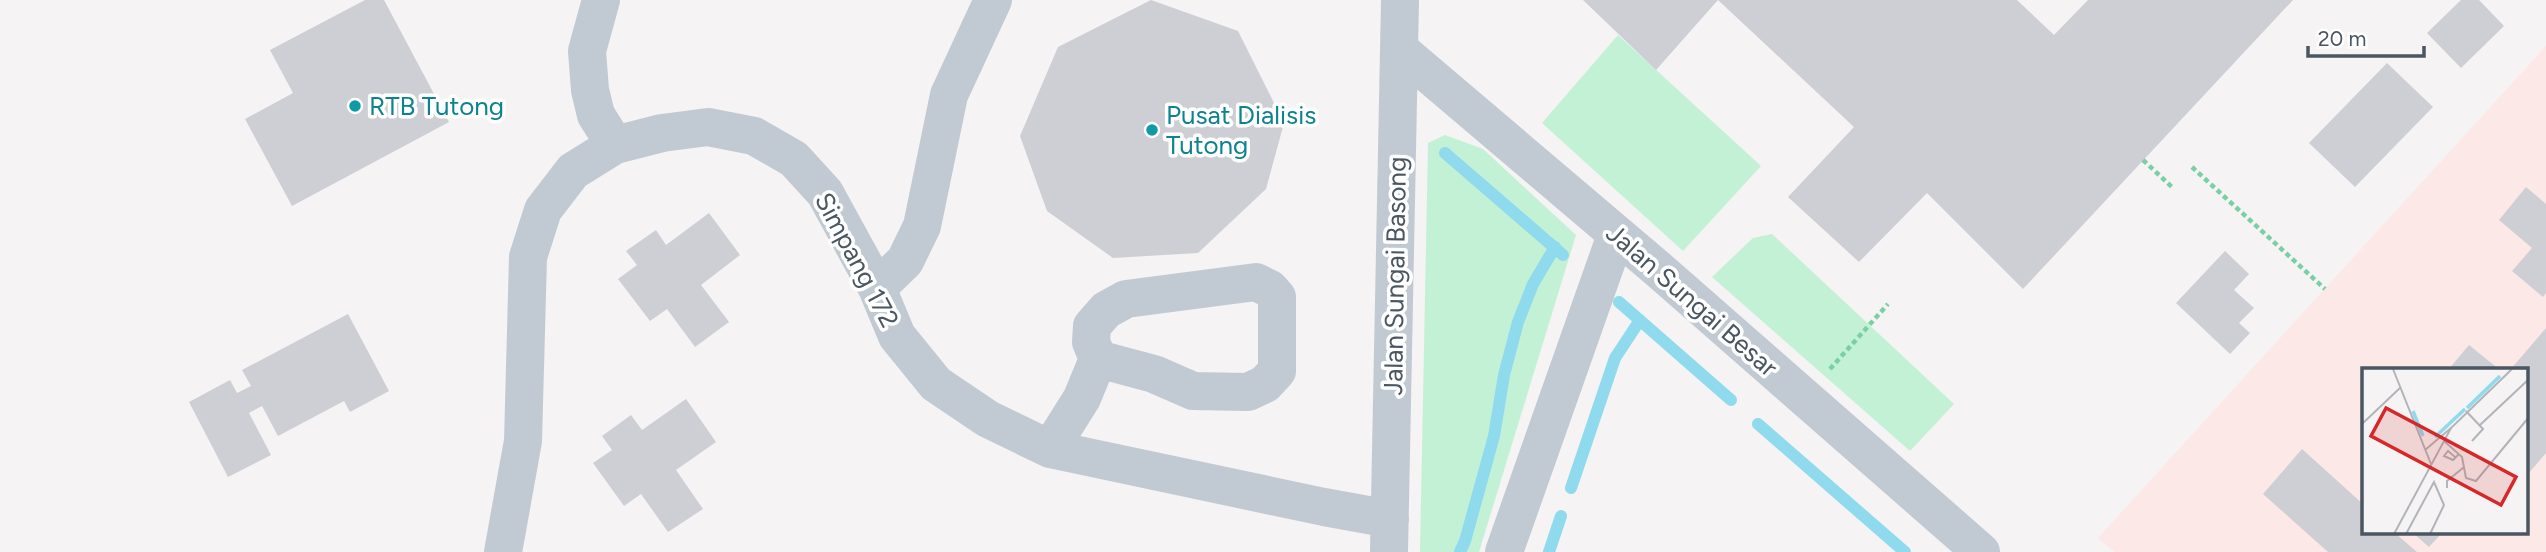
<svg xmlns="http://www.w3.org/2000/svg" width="2546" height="552" viewBox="0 0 2546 552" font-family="Figtree,sans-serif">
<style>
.medical{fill:#fce8e6;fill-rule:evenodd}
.green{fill:#c3f1d5}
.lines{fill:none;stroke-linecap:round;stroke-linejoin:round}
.stream{stroke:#90daee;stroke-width:12}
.building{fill:#cdcfd5}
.path{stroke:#7ad0a6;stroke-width:4.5;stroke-dasharray:5 3.5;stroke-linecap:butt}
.minor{stroke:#c1cad2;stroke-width:38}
.culture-dot{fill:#0f9aa8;stroke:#fff;stroke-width:2.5}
.labels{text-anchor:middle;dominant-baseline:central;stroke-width:7;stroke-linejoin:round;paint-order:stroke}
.culture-label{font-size:26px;fill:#0d838f;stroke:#fff;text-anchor:start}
.street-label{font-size:26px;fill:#4a5661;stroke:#fff}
.inset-river{fill:none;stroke:#90daee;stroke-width:3.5}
.inset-road{fill:none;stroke:#b1b4b9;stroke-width:2}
.view{fill:#d62828;fill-opacity:0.15;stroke:#d62828;stroke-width:3.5}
.inset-edge{fill:none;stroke:#4a5661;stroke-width:3.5}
</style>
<rect width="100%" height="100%" fill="#f5f3f3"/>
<!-- medical -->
<path class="medical" d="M2546,46V552H2115L2098,538ZM2364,370H2527V533H2364Z"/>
<!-- green -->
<path class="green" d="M1618,35L1761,166L1683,251L1542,123Z
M1445,135L1483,149L1576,235L1479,552H1420L1428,143Z
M1772,234L1954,404L1910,451L1712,277L1753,238Z"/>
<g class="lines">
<!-- stream -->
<path class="stream" d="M1445,153L1563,255
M1619,302L1731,400
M1758,424L1905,552
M1571,488L1615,358L1640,320
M1460,552L1465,541L1494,436L1504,375L1518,322L1533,284L1555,247
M1549,552L1561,516"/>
</g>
<!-- building -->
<path class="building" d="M365,0H384L449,122L292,206L245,119L293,93L270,50Z
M1151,0L1238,31L1284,123L1266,189L1198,253L1113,258L1047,211L1020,136L1058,47Z
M1583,0H2017L2054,35L2088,0H2293L2023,289L1927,193L1859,262L1788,197L1854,127L1718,0L1656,70Z
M2461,0H2479L2504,26L2461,68L2427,33Z
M2387,63L2433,107L2355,187L2309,143Z
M2526,187L2546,204V293L2543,297L2512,271L2532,248L2499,220Z
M709,213L740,255L701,285L729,322L695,347L667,309L650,321L618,279L637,265L626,251L656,230L666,245Z
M2225,251L2249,274L2234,290L2254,308L2239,323L2250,333L2230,354L2176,303Z
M348,314L389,391L350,412L344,401L278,436L262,406L249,413L271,455L228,477L189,402L230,380L237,393L251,386L242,370Z
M2546,328V453L2528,474L2527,370H2510Z
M2469,345L2500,370H2448Z
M686,399L716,442L676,470L703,509L668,532L641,494L624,506L593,463L612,450L602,436L631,415L642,430Z
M2302,449L2364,505V533H2395L2417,552H2328L2263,494Z
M2413,533H2442L2429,547Z"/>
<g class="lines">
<!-- path -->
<path class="path" d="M2143,160L2173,188
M2192,167L2325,289
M1830,369L1888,304"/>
<!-- minor -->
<path class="minor" d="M601,0L587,51L590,90L596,115L615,145
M1400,50L1659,270L1981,552
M877,288L905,261L922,226L949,95L993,0
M1050,449L1082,398L1098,359L1091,342L1092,326L1106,310L1126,299L1256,282L1270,289L1277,297V371L1265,384L1248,392L1193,391L1154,374L1098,359
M503,552L523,441L528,257L543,210L573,171L615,145L662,133L708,127L754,136L794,159L825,193L877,288L897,336L936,384L988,419L1050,449L1324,507L1390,519
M1389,552L1400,0
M1504,552L1616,235"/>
</g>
<!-- markers -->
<g class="culture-dot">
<circle cx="355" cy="106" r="7"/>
<circle cx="1152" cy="130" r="7"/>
</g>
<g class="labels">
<!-- culture labels -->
<g class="culture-label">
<text x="369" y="106">RTB Tutong</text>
<text x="1166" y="115">Pusat Dialisis<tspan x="1166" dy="30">Tutong</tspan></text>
</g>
<!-- street labels -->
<g class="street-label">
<text transform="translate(857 260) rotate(62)">Simpang 172</text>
<text transform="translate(1395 276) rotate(-89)">Jalan Sungai Basong</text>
<text transform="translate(1692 300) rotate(41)">Jalan Sungai Besar</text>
</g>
</g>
<!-- overview -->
<g transform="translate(2362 368)">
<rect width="166" height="166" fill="#f5f3f3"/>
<path class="inset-river" d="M105,40L138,8M51,43L61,68M73,69L103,41"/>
<path class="inset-road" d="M31,1L69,96M104,43L121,61L110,73M0,56L39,19M118,57L167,11M82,73L100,89L104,110L114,113L167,49M63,82L89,60M93,89L86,83L82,88L91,92L97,86M85,120V113L102,99M32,166L89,60L150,1M44,166L72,114L82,137L68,166"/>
<path class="view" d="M24,40L154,109L139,137L9,68Z"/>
<rect width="166" height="166" class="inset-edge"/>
</g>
<!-- scale -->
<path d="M2308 46v10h116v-10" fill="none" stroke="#4a5661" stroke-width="3.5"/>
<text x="2318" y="46" font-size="21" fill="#4a5661" stroke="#ffffff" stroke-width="5" paint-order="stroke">20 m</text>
</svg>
